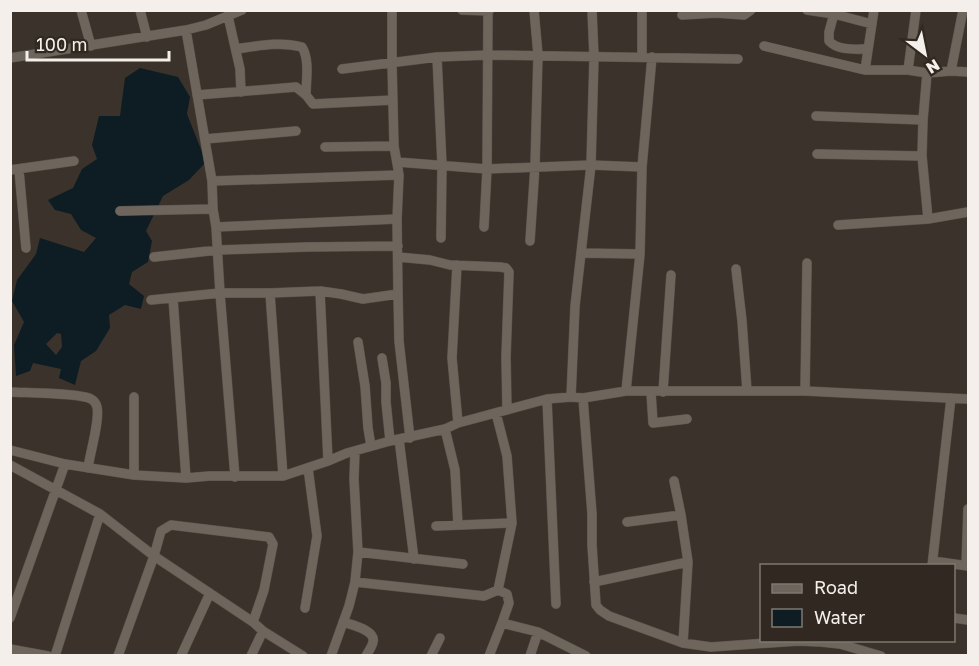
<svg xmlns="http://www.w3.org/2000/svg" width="979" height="666" viewBox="0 0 979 666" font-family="'Golos Text',sans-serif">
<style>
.water{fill:#0d1d23;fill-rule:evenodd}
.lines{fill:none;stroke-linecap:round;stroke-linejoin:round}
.street-casing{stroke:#59524b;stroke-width:10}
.street{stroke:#6e665c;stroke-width:9}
</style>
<rect width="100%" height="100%" fill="#3b332b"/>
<!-- water -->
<path class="water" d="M140,68L178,77L190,97L187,114L206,162L189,180L163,196L146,231L152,241L148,262L132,272L129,284L144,296L141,309L125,305L109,315L110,328L96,351L81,361L75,385L59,378L61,369L33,363L30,371L16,376L14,345L24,322L12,301L17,280L36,254L40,238L84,252L96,238L81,230L71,214L55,210L48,200L73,188L82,169L97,159L92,145L99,116H120L125,78ZM57,333L61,334L62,347L56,355L46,344Z"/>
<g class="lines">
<defs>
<path id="street" d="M81,10L91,46
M140,10L147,37
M462,10L489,11
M642,10V57
M807,10L834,14L872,24
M835,10L829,32V41C838,51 856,49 868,49
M874,10L865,70H908L927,73L923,120L922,156L928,219
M682,15L716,13L744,15L751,10
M228,16L240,69L241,92
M186,30L212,181L213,209L216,227L220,293L235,477
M764,46L865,70
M236,49C258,46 280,41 302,47C310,60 306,80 306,95
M437,57L442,165L441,238
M10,58L186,30L206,25L242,10
M342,69L437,57L489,55L738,59
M908,70L916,10
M951,71L963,10
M927,73L951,71L968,72
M197,95L296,87L306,95L313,104L393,100
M816,116L923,120
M205,139L296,131
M325,147L394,146
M817,154L922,156
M397,162L487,169L591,165L642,167
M10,170L74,161
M19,170L26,248
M212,181L399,175
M120,211L213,209
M838,225L928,219L968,212
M216,227L397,219
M484,227L487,169L488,10
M530,241L535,166L538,55L534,10
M581,253L640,254
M154,257L218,250L307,247L398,246
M398,257L430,260L450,265L500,267L506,268L509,272L506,357L507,410
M457,265L452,358L458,423
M736,269L742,321L747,391
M320,291L328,461
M270,293L283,476
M398,294L399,341L410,438
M173,298L186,478
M151,300L220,293H270L320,291L341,294L363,299L398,294L397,219L399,175L394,146L392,63V10
M358,342L365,386L368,428L371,446
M382,358L386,383V402L390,441
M626,391L640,254L642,167L652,57
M805,391L807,263
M10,392C27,393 79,393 91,399C95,401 96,403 97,407C100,420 90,453 88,468
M651,392L653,423L687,419
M663,392L671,275
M134,397V475
M571,397L575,306L591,165L594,57L592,10
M583,398L592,514V545L596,605L600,610L609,616L683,643L711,647L798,641L821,642L840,644L881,656
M547,399L556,604
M496,413L507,456L512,523L498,590
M445,429L455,470L458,525
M399,439L414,559
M10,450L65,464L134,475L186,478L209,476H283L328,461L347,453L390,441L445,429L458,423L547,399L571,397L583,398L626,391H805L968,399
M10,465L100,514L154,556L253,622L263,631L303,656
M674,481L681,515
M627,522L681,515L688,562L683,643
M436,526L512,523
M358,552L463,564
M933,561L968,566
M966,565L968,509
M932,566L951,398
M355,582L484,596L498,590L507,594L509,603L502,623
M594,582L688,562
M305,608L317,536L308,468
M10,618L65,464
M954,618L968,620
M343,622C352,625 376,630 373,642C372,647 368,652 366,656
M10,649L48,656
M55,656L100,514
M118,656L154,556L161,531L171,525L269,537L273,544L264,590L253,622
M181,656L210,593
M251,656L263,631
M331,656L349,606L355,582L358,552L354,479L355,451
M431,656L440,638
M489,656L502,623L538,632L586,656
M530,656L538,632"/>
</defs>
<!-- street casing -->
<use href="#street" class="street-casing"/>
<!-- street -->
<use href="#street" class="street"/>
</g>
<!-- border -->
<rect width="979" height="666" fill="none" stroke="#f4efea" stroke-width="24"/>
<!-- legend -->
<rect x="760" y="564" width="195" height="78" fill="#312921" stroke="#7f7871" stroke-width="1.5"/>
<rect x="772" y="584" width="30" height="9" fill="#6e665c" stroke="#7f7871" stroke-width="1.5"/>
<text x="814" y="594" font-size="18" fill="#f4efea">Road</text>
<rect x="772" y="609" width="30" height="18" fill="#0d1d23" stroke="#7f7871" stroke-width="1.5"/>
<text x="814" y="624" font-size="18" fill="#f4efea">Water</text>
<!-- north arrow -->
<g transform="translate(925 54) rotate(148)" stroke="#312921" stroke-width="4.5" paint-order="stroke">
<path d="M0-4.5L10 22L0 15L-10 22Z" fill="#f4efea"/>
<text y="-9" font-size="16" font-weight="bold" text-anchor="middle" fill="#f4efea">N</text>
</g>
<!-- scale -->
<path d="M27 51v9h142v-9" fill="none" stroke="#f4efea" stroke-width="3"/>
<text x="36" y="51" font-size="18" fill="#f4efea" stroke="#312921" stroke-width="4.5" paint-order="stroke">100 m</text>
</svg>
